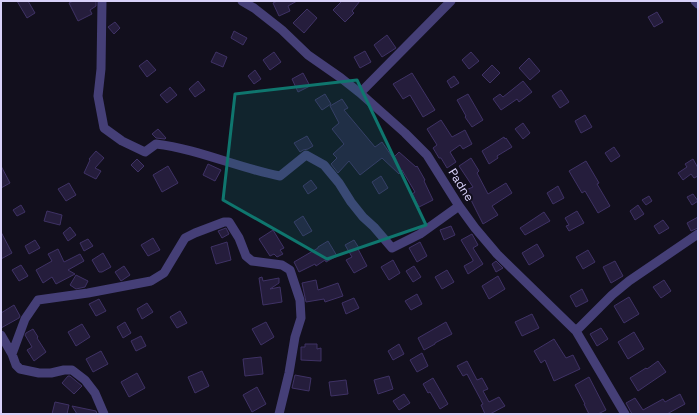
<svg xmlns="http://www.w3.org/2000/svg" width="699" height="415" viewBox="0 0 699 415" font-family="'Space Grotesk',sans-serif">
<style>
.building{fill:#251d3c;stroke:#3f3265}
.lines{fill:none;stroke-linecap:round;stroke-linejoin:round}
.minor{stroke:#453f77;stroke-width:9}
.marked{fill:#0f766e;fill-opacity:0.2;stroke:#0f766e;stroke-width:3;stroke-linejoin:round}
.labels{text-anchor:middle;dominant-baseline:central;stroke-width:4;stroke-linejoin:round;paint-order:stroke}
.street-label{font-size:12px;fill:#d8d1f9;stroke:#120f1d}
</style>
<rect width="100%" height="100%" fill="#120f1d"/>
<!-- building -->
<path class="building" d="M17,1H28L35,13L27,18Z
M73,1H96V6L90,10L92,14L78,21L69,3Z
M277,1H297L288,6L290,11L279,16L273,3Z
M342,1H360L352,11L354,13L345,22L333,10Z
M307,9L317,18L304,33L293,23Z
M657,12L663,22L654,27L648,17Z
M115,22L120,28L114,34L108,27Z
M234,31L247,38L243,45L231,38Z
M387,35L396,48L382,57L374,45Z
M365,51L371,62L360,68L354,57Z
M216,52L227,57L223,67L211,62Z
M274,52L281,62L270,70L263,60Z
M471,52L479,61L469,69L462,60Z
M529,58L540,71L530,80L519,68Z
M147,60L156,70L147,77L139,66Z
M492,65L500,73L490,83L482,75Z
M255,70L261,79L254,84L248,76Z
M303,73L310,86L298,92L292,79Z
M412,73L435,110L423,117L410,95L403,99L393,84Z
M454,76L459,83L451,88L447,81Z
M198,81L205,90L195,97L189,89Z
M523,81L532,92L519,102L517,99L501,110L493,99L500,94L503,97Z
M170,87L177,95L167,103L160,95Z
M561,90L569,102L560,108L552,96Z
M325,94L331,104L322,110L315,100Z
M468,94L483,120L472,127L465,117L466,116L457,100Z
M342,99L348,108L344,110L375,147L382,142L393,158L399,152L416,167L417,166L425,180L424,181L433,200L419,207L412,194L415,192L402,170L399,174L382,158L360,175L349,161L338,173L331,164L337,158L333,154L344,144L332,129L339,123L330,106Z
M585,115L592,127L581,133L575,121Z
M441,120L452,137L465,130L472,144L463,149L460,145L450,152L456,162L447,168L441,158H439L433,148L437,145L427,129Z
M523,123L530,133L523,139L515,129Z
M158,129L166,138L165,139L156,138L152,134Z
M307,136L313,146L308,149L303,150L300,152L294,143Z
M504,137L505,139L506,138L512,147L497,156L498,158L489,164L482,151Z
M614,147L620,156L611,162L605,153Z
M96,151L104,158L95,168L101,171L96,179L84,173L90,160L89,159Z
M471,158L479,171L477,173L488,194L506,183L512,193L492,206L498,215L483,224L466,190L473,187L459,166Z
M137,159L144,166L138,172L131,165Z
M693,159L698,168V176L694,178L691,174L683,180L678,173L687,167L685,164Z
M586,161L599,183L597,184L610,206L598,213L585,191L582,193L569,171Z
M208,164L221,170L215,181L203,175Z
M1,166L10,183L1,188Z
M168,166L178,183L162,192L153,175Z
M381,176L388,188L379,194L372,182Z
M311,180L317,188L308,194L303,186Z
M69,183L76,195L66,201L58,189Z
M558,186L564,198L553,204L547,193Z
M693,194L698,201L692,205L687,197Z
M649,196L652,201L646,205L642,200Z
M21,205L25,212L17,216L13,210Z
M638,205L644,214L635,220L630,211Z
M47,211L62,215L60,225L44,221Z
M577,211L584,223L569,231L566,226L569,225L565,218Z
M544,212L550,221L525,235L520,228Z
M303,216L312,231L303,236L294,222Z
M698,217V228L691,231L687,223Z
M663,220L669,228L659,234L654,226Z
M451,226L455,235L444,240L440,230Z
M70,227L76,235L68,241L63,233Z
M226,228L229,234L222,238L218,231Z
M273,230L284,248L280,250L283,254L277,257L274,254L270,256L259,239Z
M1,232L12,253L1,259Z
M472,234L478,245L473,248L483,264L468,274L464,266L473,261V260L461,240Z
M153,238L160,250L148,256L141,245Z
M88,239L93,246L84,251L80,243Z
M35,240L40,248L29,254L25,246Z
M354,240L359,248L358,249L367,266L354,273L346,260L352,257L345,245Z
M328,241L337,256L326,262L325,260L316,266L315,264L299,272L294,262L318,248V247Z
M227,242L231,260L216,264L211,247Z
M420,242L427,256L417,262L409,248Z
M537,244L544,256L529,265L522,253Z
M58,249L64,262L80,254L84,261L68,270L75,274L56,284L52,277L43,283L36,270L52,261L48,254Z
M588,250L595,262L583,269L576,257Z
M103,253L111,267L102,272H99L92,260Z
M393,260L400,273L389,280L381,267Z
M496,261L503,268L496,272L492,264Z
M615,261L623,276L611,283L603,267Z
M21,265L28,276L19,281L12,270Z
M124,266L130,275L121,281L115,272Z
M414,266L421,277L413,282L406,271Z
M447,270L454,282L442,289L435,277Z
M76,275L88,281L85,287L76,289L70,285Z
M498,276L505,289L489,299L482,286Z
M262,277L263,281L279,278V283L270,289L280,287L282,302L263,305L259,278Z
M316,280L318,290L338,283L343,296L325,302L324,299L306,302L302,283Z
M664,280L671,291L661,298L653,287Z
M582,289L588,301L576,307L570,296Z
M417,294L422,304L411,310L405,301Z
M629,297L639,314L624,323L614,306Z
M354,298L359,308L346,314L342,303Z
M99,299L106,311L96,316L89,304Z
M147,303L153,312L142,319L137,309Z
M14,305L20,316L19,318L1,328V313Z
M180,311L187,323L177,328L170,317Z
M532,314L539,328L522,336L515,322Z
M125,322L131,333L123,338L117,327Z
M266,322L274,337L261,345L252,329Z
M446,322L452,334L435,343V344L424,350L418,338Z
M82,324L90,337L76,346L68,332Z
M601,328L608,339L597,346L590,334Z
M33,329L38,337L37,338L46,352L34,361L27,350L32,347L25,335L26,333Z
M634,332L644,349L628,359L618,342Z
M141,336L146,346L136,351L131,341Z
M554,339L566,358L573,355L580,369L554,381L545,360L541,363L534,351Z
M305,344H317V349L321,348V361L301,360V347H305Z
M399,344L404,354L393,360L388,351Z
M101,351L108,364L93,372L86,359Z
M422,353L428,366L417,372L410,360Z
M261,357L263,374L245,376L243,359Z
M467,361L477,380L482,378L488,389L483,391L489,402L499,397L505,406L490,414H485L481,405L483,404L467,374L463,376L457,366Z
M658,361L666,372L638,391L630,378L646,368L647,369Z
M202,371L209,386L195,393L188,377Z
M137,373L145,388L129,397L121,382Z
M295,375L311,378L309,391L292,388Z
M68,376H70L82,386L74,394L62,383Z
M389,376L393,389L378,394L374,380Z
M589,377L606,410L598,414H589L584,404H585L575,385Z
M433,378L448,404L440,409L430,392L428,393L423,384Z
M346,380L348,394L331,396L329,382Z
M257,387L266,404L252,412L243,395Z
M404,394L410,403L399,410L393,401Z
M680,394L685,404L667,414H632L626,403L635,398L643,410L663,399L665,402Z
M55,402L69,405L67,414H52Z
M72,406L96,411L97,414H77Z"/>
<g class="lines">
<!-- minor -->
<path class="minor" d="M102,1L101,69L98,96L104,128L122,141L145,152L156,144C198,149 238,168 280,176L306,155L324,165L339,183L351,202L363,217L374,227L392,248L420,234L459,206
M242,1L254,8L282,30L308,55L341,78L360,93L405,133L427,155L459,206L475,228L497,254L576,331L625,414
M695,1L698,4
M360,93L444,8L451,1
M576,331L612,295L629,281L698,234
M1,335L12,354L16,365L20,369L39,373H51L64,370H72L85,380L95,393L104,414
M12,354L25,319L38,300L88,293L151,281L164,273L185,238L195,233L224,222H229L239,238L246,256L252,261L282,265L290,270L300,300L301,318L295,337L289,373L279,414"/>
</g>
<!-- marked area -->
<path class="marked" d="M357,80L426,225L327,259L223,200L235,94Z"/>
<g class="labels">
<!-- street labels -->
<g class="street-label">
<text transform="translate(461 185) rotate(58)">Padne</text>
</g>
</g>
<!-- border -->
<rect width="699" height="415" fill="none" stroke="#d8d1f9" stroke-width="4"/>
</svg>
